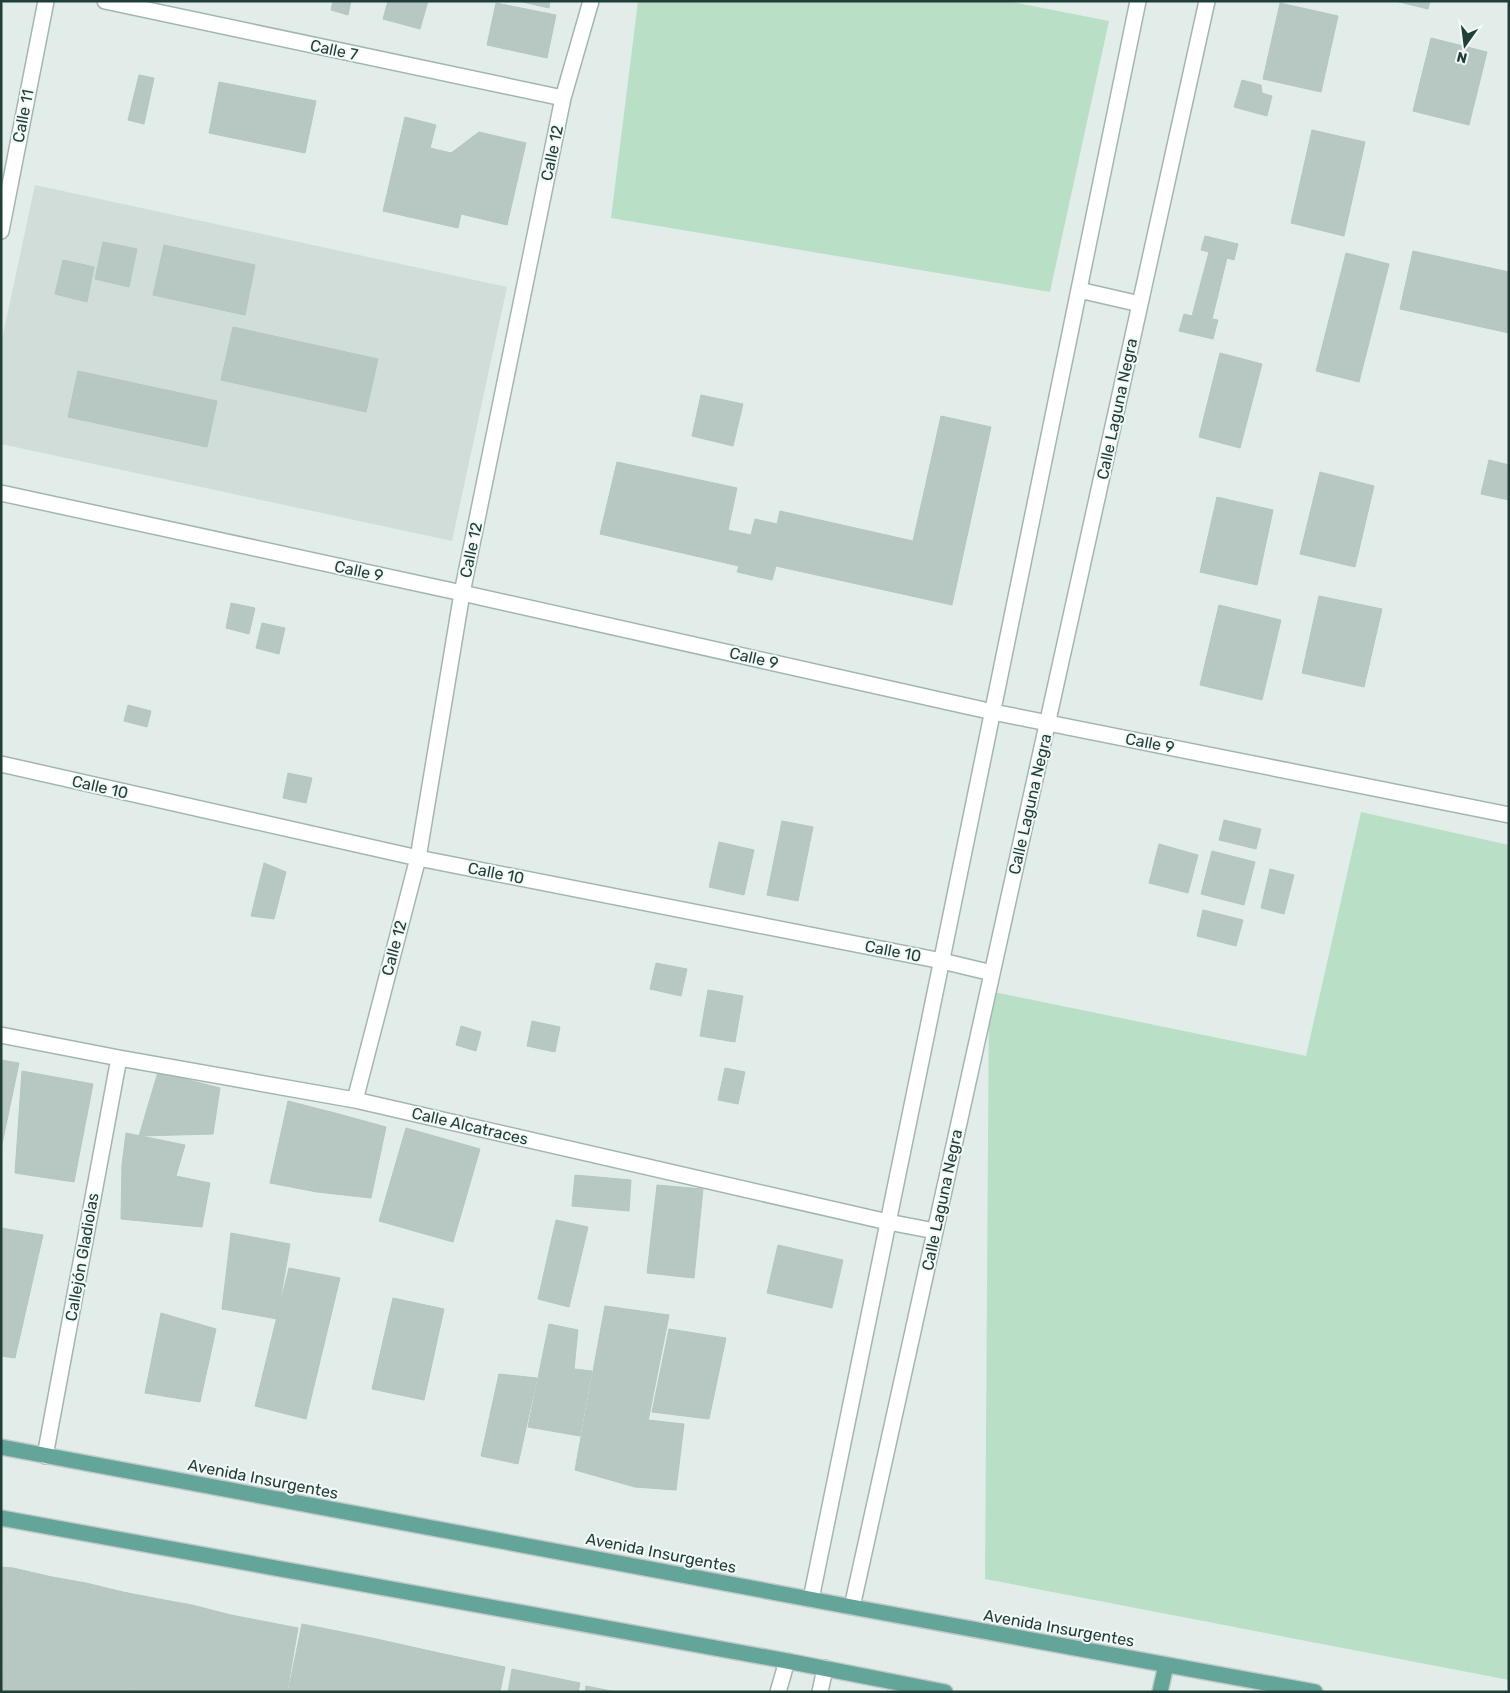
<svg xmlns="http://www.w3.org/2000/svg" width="1510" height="1693" viewBox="0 0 1510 1693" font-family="Rubik,sans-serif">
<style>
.built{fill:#d0ddd8}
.green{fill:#badfc7}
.building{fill:#b7c8c2;stroke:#b4c7c1}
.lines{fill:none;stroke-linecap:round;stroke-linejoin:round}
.street-casing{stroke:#a4b5b1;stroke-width:18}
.primary-casing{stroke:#c1c9c8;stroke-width:18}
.street{stroke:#fff;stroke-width:15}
.primary{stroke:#64a599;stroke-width:15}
.labels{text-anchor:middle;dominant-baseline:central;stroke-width:4;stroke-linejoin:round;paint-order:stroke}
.street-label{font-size:16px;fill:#213f39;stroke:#f3f9f7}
</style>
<rect width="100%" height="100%" fill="#e2ede9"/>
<!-- built -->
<path class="built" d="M35,185L507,287L452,541L1,444V344Z"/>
<!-- green -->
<path class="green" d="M638,1H1007L1109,21L1050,292L611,218Z
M1361,812L1509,845V1680L985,1579L989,991L1306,1056Z"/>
<!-- building -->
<path class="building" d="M333,1H351L348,15L331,10Z
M388,1H428L420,29L383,19Z
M518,1H550L549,8Z
M1395,1H1430L1428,9Z
M496,3L556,15L547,58L487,45Z
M1280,3L1338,16L1321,92L1263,79Z
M1431,38L1487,52L1469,125L1413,111Z
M139,75L154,78L144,124L128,120Z
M1242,80L1261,85L1262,93L1272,96L1267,116L1234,107Z
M219,82L316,101L305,153L209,133Z
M405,117L436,125L430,148L451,153L479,132L526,143L507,225L461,214L458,228L383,211Z
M1312,130L1365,142L1344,236L1291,223Z
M1205,236L1238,244L1234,260L1227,258L1212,319L1218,320L1213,339L1179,331L1184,314L1192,316L1209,252L1201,250Z
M103,242L137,249L129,287L95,279Z
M164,245L255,265L245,315L153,295Z
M1413,251L1509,272V333L1400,309Z
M1346,253L1389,264L1359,382L1316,371Z
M63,260L94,267L87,302L55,294Z
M233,327L378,359L366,412L221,380Z
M1220,353L1262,364L1240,448L1199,437Z
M78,371L217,401L207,447L68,417Z
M701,395L743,404L733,446L692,436Z
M941,416L991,427L952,605L776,566L772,580L737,572L739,566L600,534L617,462L737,488L728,530L751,535L755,519L777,524L780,511L913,541Z
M1489,460L1509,465V500L1481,494Z
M1320,472L1374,486L1355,567L1300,554Z
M1217,497L1273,510L1257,585L1200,572Z
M1319,596L1382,609L1364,687L1302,673Z
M231,603L255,608L249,634L226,628Z
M1219,605L1281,620L1262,700L1200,685Z
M262,623L285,628L279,654L256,648Z
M128,705L151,711L147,727L124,721Z
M288,773L312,778L306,803L283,798Z
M1224,820L1261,829L1256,849L1219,840Z
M782,821L813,827L798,901L767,895Z
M719,842L754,850L744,895L709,887Z
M1159,844L1198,855L1188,893L1149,883Z
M1212,851L1255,862L1244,905L1201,894Z
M264,863L286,872L274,919L251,916Z
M1270,869L1294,875L1284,914L1261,908Z
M1203,910L1243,920L1236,946L1197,936Z
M656,963L687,969L681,996L650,989Z
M708,990L743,996L735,1042L700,1036Z
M532,1021L560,1027L555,1052L527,1046Z
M461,1026L481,1032L476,1051L456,1045Z
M1,1060L19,1063L1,1149Z
M725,1068L745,1072L738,1104L718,1100Z
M22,1071L93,1084L74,1182L15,1173Z
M158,1072L220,1088L213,1134L139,1136Z
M288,1101L335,1113L317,1192L270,1183Z
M335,1113L386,1127L371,1198L317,1192Z
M406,1128L480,1149L453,1242L379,1221Z
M126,1133L185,1145L176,1176L122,1165Z
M122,1165L210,1183L202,1227L121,1219Z
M575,1175L631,1180L629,1211L572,1206Z
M657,1185L703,1189L694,1278L647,1273Z
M556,1220L588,1227L569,1307L538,1299Z
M1,1228L43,1235L15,1358L1,1356Z
M231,1233L290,1244L277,1319L222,1309Z
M778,1245L843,1260L832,1308L767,1293Z
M289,1268L340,1278L306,1419L255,1406Z
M393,1298L444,1309L424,1400L372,1389Z
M605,1306L669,1315L635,1487L575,1470Z
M161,1313L216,1329L200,1402L145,1393Z
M549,1324L578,1330L574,1369L592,1371L580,1436L528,1427Z
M669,1329L726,1338L709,1419L652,1412Z
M499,1374L537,1378L518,1464L481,1456Z
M648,1420L684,1424L676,1490L635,1487Z
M1,1567L13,1568L1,1624Z
M13,1568L52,1577L32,1671L1,1666V1624Z
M52,1577L86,1583L68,1678L32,1671Z
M86,1583L123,1592L103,1685L68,1678Z
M123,1592L159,1599L140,1692L103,1685Z
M159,1599L192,1605L175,1692H140Z
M192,1605L231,1615L216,1692H175Z
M231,1615L298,1628L287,1692H216Z
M302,1624L372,1638L361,1692H288Z
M372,1638L439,1653L431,1692H361Z
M439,1653L505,1667L500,1692H431Z
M1,1666L32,1671L28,1692H1Z
M512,1669L580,1683L578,1692H508Z
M32,1671L68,1678L66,1692H28Z
M68,1678L103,1685L102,1692H66Z
M103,1685L133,1692H102Z
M586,1686L616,1692H585Z"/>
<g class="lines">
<defs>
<path id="street" d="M105,1L563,98
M1,231L46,1
M1079,290L1140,304
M1,493L462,593L993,712L1509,815
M1,764L418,858L942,961L992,973
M1,1035L119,1058L355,1100L888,1222L935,1231
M355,1100L418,858L462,593L563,98L591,1
M45,1456L119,1058
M811,1599L1138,1
M852,1607L1207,1
M778,1692L787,1661
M820,1692L825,1668"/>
<path id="primary" d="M1,1447L852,1607L1315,1692
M1,1518L787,1661L945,1692
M1160,1692L1166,1665"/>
</defs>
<!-- street casing -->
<use href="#street" class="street-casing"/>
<!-- primary casing -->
<use href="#primary" class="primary-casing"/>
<!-- street -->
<use href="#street" class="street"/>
<!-- primary -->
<use href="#primary" class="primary"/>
</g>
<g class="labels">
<!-- street labels -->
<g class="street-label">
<text transform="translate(334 50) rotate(12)">Calle 7</text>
<text transform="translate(23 116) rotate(-79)">Calle 11</text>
<text transform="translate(552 153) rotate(-78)">Calle 12</text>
<text transform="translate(1117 409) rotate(-78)">Calle Laguna Negra</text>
<text transform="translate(471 550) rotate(-78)">Calle 12</text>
<text transform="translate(359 571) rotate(12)">Calle 9</text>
<text transform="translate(754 658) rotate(13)">Calle 9</text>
<text transform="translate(1150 743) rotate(11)">Calle 9</text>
<text transform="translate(100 787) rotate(13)">Calle 10</text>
<text transform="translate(1030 804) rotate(-77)">Calle Laguna Negra</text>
<text transform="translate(496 873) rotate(11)">Calle 10</text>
<text transform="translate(394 948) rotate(-75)">Calle 12</text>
<text transform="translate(893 951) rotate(11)">Calle 10</text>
<text transform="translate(470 1126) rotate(13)">Calle Alcatraces</text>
<text transform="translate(942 1200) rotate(-78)">Calle Laguna Negra</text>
<text transform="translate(82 1257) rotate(-80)">Callejón Gladiolas</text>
<text transform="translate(263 1479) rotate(11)">Avenida Insurgentes</text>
<text transform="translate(661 1553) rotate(11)">Avenida Insurgentes</text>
<text transform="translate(1059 1628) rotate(10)">Avenida Insurgentes</text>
</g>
</g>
<!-- border -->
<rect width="1510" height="1693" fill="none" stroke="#213f39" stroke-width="5"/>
<!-- north arrow -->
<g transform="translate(1465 45) rotate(194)" stroke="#f3f9f7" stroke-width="4" paint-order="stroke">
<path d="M0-4L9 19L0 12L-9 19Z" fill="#213f39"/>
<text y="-8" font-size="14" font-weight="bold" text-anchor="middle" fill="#213f39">N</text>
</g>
</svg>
